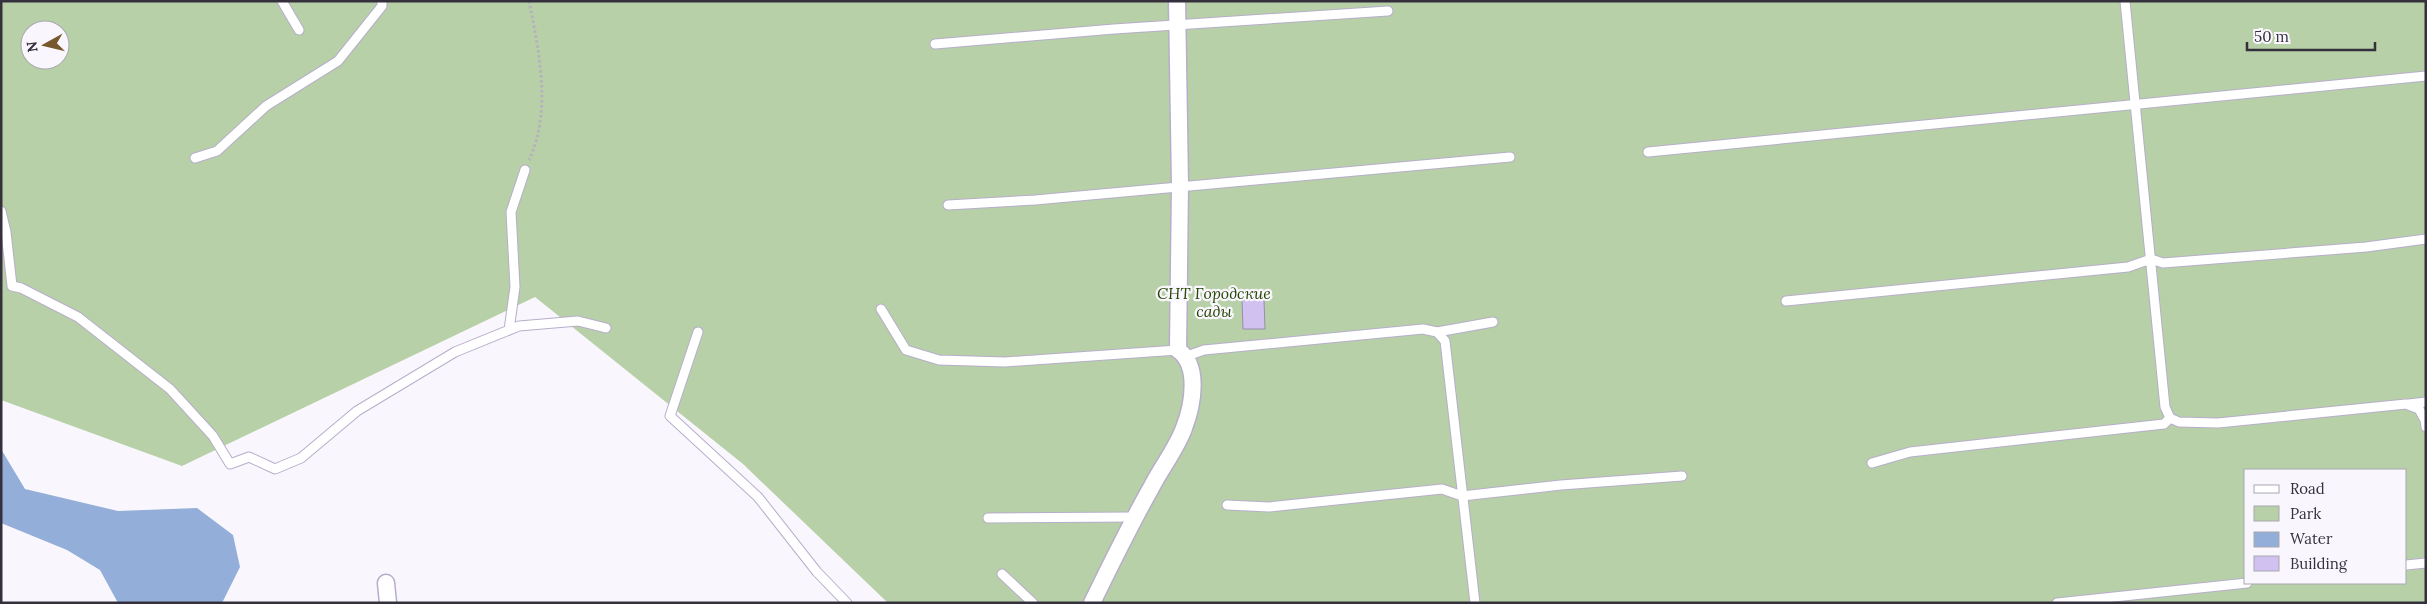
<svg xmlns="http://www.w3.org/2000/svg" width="2427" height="604" viewBox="0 0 2427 604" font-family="Lora,serif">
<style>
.green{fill:#b7d0a7;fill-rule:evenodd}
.water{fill:#93aed8}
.building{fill:#d1c1f0;stroke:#978eaa}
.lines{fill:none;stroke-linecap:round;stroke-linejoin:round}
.lane-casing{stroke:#b7aecb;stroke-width:11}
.street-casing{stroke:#b7aecb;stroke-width:19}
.path{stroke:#b4b2ba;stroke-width:3;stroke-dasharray:2.5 2.5;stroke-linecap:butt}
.lane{stroke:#fff;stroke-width:9}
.street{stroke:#fff;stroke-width:16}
.labels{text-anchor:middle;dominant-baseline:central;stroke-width:4.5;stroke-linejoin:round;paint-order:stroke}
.park-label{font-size:16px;font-style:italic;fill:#264604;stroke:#f9f7fd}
</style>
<rect width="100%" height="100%" fill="#f9f7fd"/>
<!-- green -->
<path class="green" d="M1,1H2426V603H888L743,464L535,297L182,466L1,400ZM30,30H60V60H30ZM2246,470H2406V583H2246Z"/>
<!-- water -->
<path class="water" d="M1,449L25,489L118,511L197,508L233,535L240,567L222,603H118L100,570L67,550L1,523Z"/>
<!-- building -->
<path class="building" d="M1242,300H1264L1265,329H1243Z"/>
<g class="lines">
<defs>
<path id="lane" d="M282,1L299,30
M2125,1L2165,407L2170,418L2179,422L2218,423L2406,404L2419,409L2425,420L2426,427
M935,44L1114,29L1388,11
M1648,152L2426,76
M195,158L217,151L266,106L338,61L382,6V1
M948,205L1035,200L1510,157
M1,211L6,232L12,286L21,288L78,317L170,389L213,436L230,464L249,457L275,469L301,458L357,411L455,352L519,326L578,321L606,328
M1786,301L2128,267L2151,259L2163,263L2366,247L2426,239
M881,309L906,350L939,360L1005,362L1178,350
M509,330L515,287L511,212L525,170
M698,332L670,416L758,497L817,572L847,603
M1437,332L1493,322
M1187,356L1204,350L1423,329L1437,332L1445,341L1475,603
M2409,404L2426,402
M1872,463L1910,452L2164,424L2170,418
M1227,505L1269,507L1442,489L1462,496L1561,485L1682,476
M988,518L1135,517
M2406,565L2426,563
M1002,574L1033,603
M2057,603L2247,583"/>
<path id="street" d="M386,583L388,603
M1092,603C1111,564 1130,525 1151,488C1161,468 1177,448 1184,428C1193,405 1200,365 1178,350L1180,185L1177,1"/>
</defs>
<!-- lane casing -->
<use href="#lane" class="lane-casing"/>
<!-- street casing -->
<use href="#street" class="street-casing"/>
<!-- path -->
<path class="path" d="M529,1C539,51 552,112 529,160"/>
<!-- lane -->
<use href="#lane" class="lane"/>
<!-- street -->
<use href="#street" class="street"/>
</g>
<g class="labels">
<!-- park labels -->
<g class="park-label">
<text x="1214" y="293">СНТ Городские<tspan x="1214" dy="18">сады</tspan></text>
</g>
</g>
<!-- border -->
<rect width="2427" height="604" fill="none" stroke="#34303c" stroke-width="5"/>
<!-- legend -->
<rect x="2244" y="469" width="162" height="115" fill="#f9f7fd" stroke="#aaa7b0"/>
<rect x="2254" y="485" width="25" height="8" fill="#ffffff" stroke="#aaa7b0"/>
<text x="2290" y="494" font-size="15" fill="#34303c">Road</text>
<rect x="2254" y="506" width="25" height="15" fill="#b7d0a7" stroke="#aaa7b0"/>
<text x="2290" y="519" font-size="15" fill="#34303c">Park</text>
<rect x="2254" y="532" width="25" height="15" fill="#93aed8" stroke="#aaa7b0"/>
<text x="2290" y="544" font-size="15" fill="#34303c">Water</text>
<rect x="2254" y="556" width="25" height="15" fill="#d1c1f0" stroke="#aaa7b0"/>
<text x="2290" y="569" font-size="15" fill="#34303c">Building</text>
<!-- north arrow -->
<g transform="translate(45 45) rotate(262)"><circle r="24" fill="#f9f7fd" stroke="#aaa7b0"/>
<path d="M0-4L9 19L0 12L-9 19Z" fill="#78582e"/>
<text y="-8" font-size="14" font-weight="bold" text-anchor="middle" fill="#34303c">N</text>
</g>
<!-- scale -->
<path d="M2247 42v8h128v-8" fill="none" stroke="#34303c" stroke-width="2.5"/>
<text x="2254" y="42" font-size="15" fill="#34303c" stroke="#f9f7fd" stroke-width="4" paint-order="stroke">50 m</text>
</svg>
